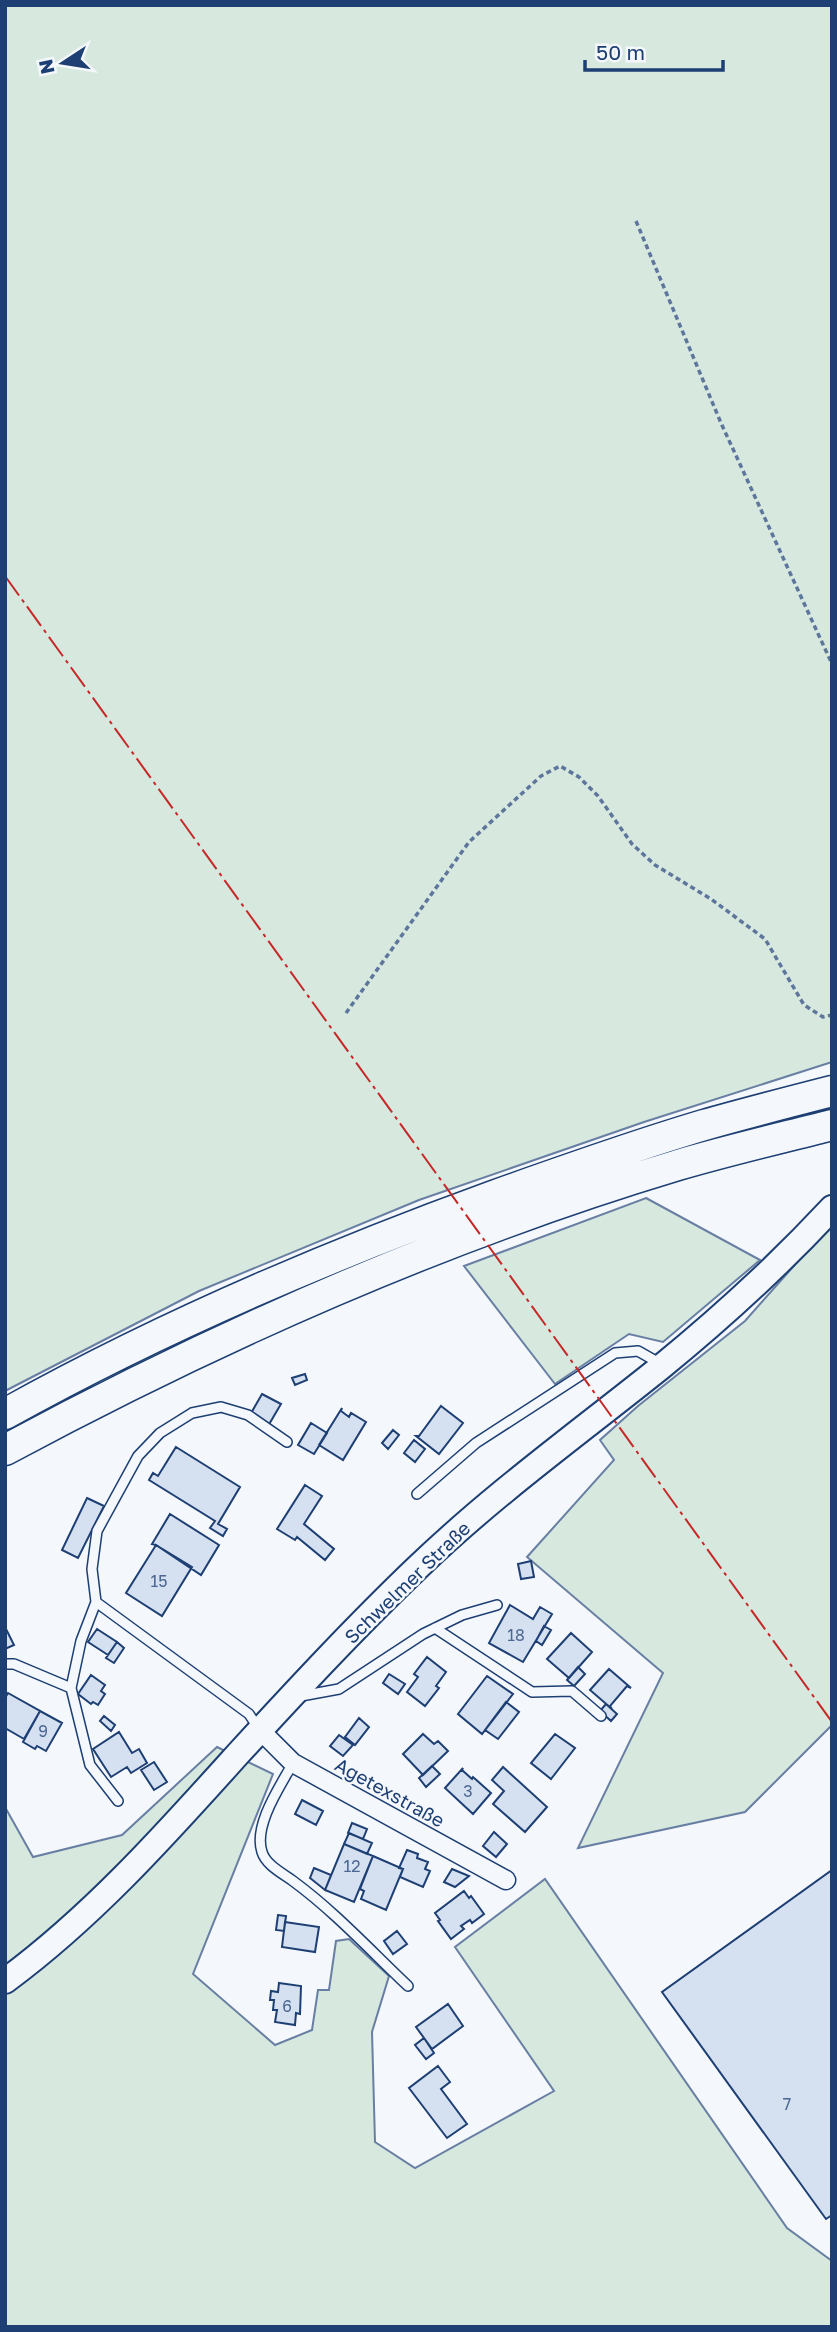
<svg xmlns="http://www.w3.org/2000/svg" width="837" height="2332" viewBox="0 0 837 2332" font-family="'Golos Text',sans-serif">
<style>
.green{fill:#d7e8df;stroke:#687fa3;stroke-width:2}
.building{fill:#d5e0f0;stroke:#1d3f73;stroke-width:2}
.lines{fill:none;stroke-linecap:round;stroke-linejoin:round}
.lane-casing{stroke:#1d3f73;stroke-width:12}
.street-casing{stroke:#1d3f73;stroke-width:21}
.secondary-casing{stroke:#1d3f73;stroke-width:28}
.highway-casing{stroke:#1d3f73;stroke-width:33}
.path{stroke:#5e769c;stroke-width:3.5;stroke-dasharray:5 3.5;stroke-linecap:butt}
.lane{stroke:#f4f7fb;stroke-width:9}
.street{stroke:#f4f7fb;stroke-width:18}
.secondary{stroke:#f4f7fb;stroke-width:24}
.highway{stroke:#f4f7fb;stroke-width:30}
.power{stroke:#c62828;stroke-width:2;stroke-dasharray:24 5 3.5 5;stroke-linecap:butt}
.labels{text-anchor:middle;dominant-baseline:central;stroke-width:5;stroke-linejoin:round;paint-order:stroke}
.number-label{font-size:16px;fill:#4b6792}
.street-label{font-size:19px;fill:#1d3f73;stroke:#f4f7fb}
</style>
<rect width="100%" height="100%" fill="#f4f7fb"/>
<!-- green -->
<path class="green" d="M5,5H832V1062L644,1122L419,1200L199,1291L5,1391Z
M646,1198L760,1260L663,1342L629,1334L555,1384L464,1266Z
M832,1223V1725L745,1812L578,1848L663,1673L527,1557L614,1460L600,1440L638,1406L745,1321Z
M217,1747L273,1774L193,1974L275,2045L312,2030L318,1990H329L336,1941L349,1939L389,1976L372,2032L375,2142L415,2168L554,2091L455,1947L545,1879L787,2228L832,2261V2327H5V1807L33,1857L122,1835Z"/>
<!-- building -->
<path class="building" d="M305,1374L307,1380L295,1385L292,1378Z
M262,1394L281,1404L268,1426L250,1415Z
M441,1406L463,1423L439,1454L416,1436H419Z
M342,1408L341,1411L349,1417L351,1413L366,1422L343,1460L319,1445Z
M311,1423L327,1433L314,1454L298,1445Z
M393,1430L399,1435L388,1449L382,1443Z
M414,1440L425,1449L415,1462L404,1453Z
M176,1447L240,1487L218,1524L227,1529L223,1536L210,1528L215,1521L149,1480L153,1473L158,1476Z
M305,1485L322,1496L304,1524L334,1549L325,1560L297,1537L295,1540L277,1529Z
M87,1498L104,1506L78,1558L62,1550Z
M170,1514L219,1545L201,1575L156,1545L152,1544Z
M156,1545L192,1567L162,1616L126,1593Z
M531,1561L534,1577L521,1579L518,1564Z
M510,1605L533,1619L540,1607L552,1614L523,1662L489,1643Z
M544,1626L551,1630L542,1645L536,1641Z
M5,1627L14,1645L5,1649Z
M97,1629L117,1642L108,1655L88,1642Z
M571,1633L592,1652L569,1678L547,1659Z
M117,1642L124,1648L114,1663L106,1658Z
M427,1657L446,1672L436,1686L439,1688L425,1706L407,1692L418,1677L414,1674Z
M578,1667L585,1674L574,1686L567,1680Z
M609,1669L631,1688L627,1686L610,1706L612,1709L590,1690Z
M389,1674L405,1684L398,1694L383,1683Z
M91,1675L105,1685L101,1691L105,1694L98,1705L93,1702L91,1704L78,1694Z
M487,1676L513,1694L482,1734L458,1714Z
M8,1693L40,1711L24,1739L5,1728V1698Z
M506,1702L519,1712L498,1739L485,1730Z
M606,1704L617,1714L611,1721L600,1711Z
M40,1711L62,1723L46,1751L37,1746L35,1749L23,1742Z
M104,1716L115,1725L111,1731L100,1721Z
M359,1718L369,1727L355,1745L345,1737Z
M119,1732L132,1753L139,1749L147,1763L131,1773L127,1767L111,1777L93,1749Z
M423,1734L434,1744L438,1741L448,1751L423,1775L403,1754Z
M555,1734L575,1748L551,1779L531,1763Z
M339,1735L353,1745L343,1756L330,1746Z
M154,1762L167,1782L154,1790L141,1770Z
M432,1766L440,1774L426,1787L419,1778Z
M503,1767L547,1807L525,1832L493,1804L504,1791L492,1780Z
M463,1768L462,1770L472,1779L473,1777L491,1793L473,1814L445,1788Z
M302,1800L323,1811L316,1825L295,1814Z
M352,1823L367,1829L363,1839L348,1833Z
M494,1832L507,1844L496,1857L483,1846Z
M349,1833L372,1843L367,1854L344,1844Z
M344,1844L373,1856L354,1902L325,1890Z
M407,1850L418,1854L417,1858L428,1862L425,1869L430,1871L423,1887L400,1877L403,1869L399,1868Z
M373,1856L403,1869L386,1910L361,1899L364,1891L360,1889Z
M314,1868L331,1875L325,1890L310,1878Z
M452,1869L469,1876L455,1887L444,1882Z
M832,1870V2215L826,2219L662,1992Z
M464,1891L469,1898L471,1896L484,1914L472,1923L470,1920L461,1926L464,1929L451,1939L438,1921L440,1920L435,1913Z
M278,1915L286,1916L284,1931L276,1930Z
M285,1922L319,1927L315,1952L282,1947Z
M397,1931L407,1944L393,1954L384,1941Z
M279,1983L301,1986L300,2014L296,2013L295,2025L275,2022L277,2010H273L274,2000H270L271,1991L278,1992Z
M448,2004L463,2026L432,2049L416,2027Z
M424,2038L434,2053L426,2059L415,2045Z
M438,2066L450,2082L441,2089L467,2124L447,2138L409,2088Z"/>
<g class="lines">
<defs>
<path id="lane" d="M417,1494L476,1443L615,1353L638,1351L661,1364
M435,1628L532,1692L572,1691L601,1716
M5,1664H14L71,1688L81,1641L96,1602
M71,1688L90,1765L118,1801
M301,1696L339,1689L423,1634L462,1615L497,1605
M259,1729L249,1714L96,1602L92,1569L97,1531L138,1456L160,1433L192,1413L221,1407L248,1415L287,1442
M293,1763C281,1785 253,1825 262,1852C266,1865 282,1873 293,1881C334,1911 370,1950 408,1986"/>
<path id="street" d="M260,1730L293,1763L506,1880"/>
<path id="secondary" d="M5,1981C92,1917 165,1835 237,1755C296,1691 356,1626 419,1566C494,1494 580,1432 661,1367C721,1318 779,1265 832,1208"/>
<path id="highway" d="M5,1414C161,1327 325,1257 493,1196C563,1171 633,1146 704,1125C746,1113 789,1102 832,1091
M5,1450C219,1335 445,1235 678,1165C729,1150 781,1138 832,1125"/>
</defs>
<!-- lane casing -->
<use href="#lane" class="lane-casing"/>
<!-- street casing -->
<use href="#street" class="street-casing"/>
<!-- secondary casing -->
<use href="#secondary" class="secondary-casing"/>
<!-- highway casing -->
<use href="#highway" class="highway-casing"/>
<!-- path -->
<path class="path" d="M636,221L721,423L832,664
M346,1013L469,842L541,776L560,766L579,777L598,796L632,844L655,865L711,899L765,939L804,1005L823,1017L832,1015"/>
<!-- lane -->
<use href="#lane" class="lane"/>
<!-- street -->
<use href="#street" class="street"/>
<!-- secondary -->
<use href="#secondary" class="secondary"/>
<!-- highway -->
<use href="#highway" class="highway"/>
<!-- power -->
<path class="power" d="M5,576L832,1722"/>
</g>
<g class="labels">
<!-- number labels -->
<g class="number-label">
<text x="159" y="1581">15</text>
<text x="516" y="1635">18</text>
<text x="43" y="1731">9</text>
<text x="468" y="1791">3</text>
<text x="352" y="1866">12</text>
<text x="287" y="2006">6</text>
<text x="787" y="2104">7</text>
</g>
<!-- street labels -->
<g class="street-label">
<text transform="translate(407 1582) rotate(-44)">Schwelmer Straße</text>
<text transform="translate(390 1792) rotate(29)">Agetexstraße</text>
</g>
</g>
<!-- border -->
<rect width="837" height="2332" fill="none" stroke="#1d3f73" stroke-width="14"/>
<!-- north arrow -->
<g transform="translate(63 63) rotate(258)" stroke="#f4f7fb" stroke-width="5" paint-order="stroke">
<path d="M0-5L12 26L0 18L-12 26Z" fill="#1d3f73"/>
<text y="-10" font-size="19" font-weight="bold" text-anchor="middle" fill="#1d3f73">N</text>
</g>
<!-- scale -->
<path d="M585 60v10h138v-10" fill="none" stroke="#1d3f73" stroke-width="3.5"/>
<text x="596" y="60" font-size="21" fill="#1d3f73" stroke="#f4f7fb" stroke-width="5" paint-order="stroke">50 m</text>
</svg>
